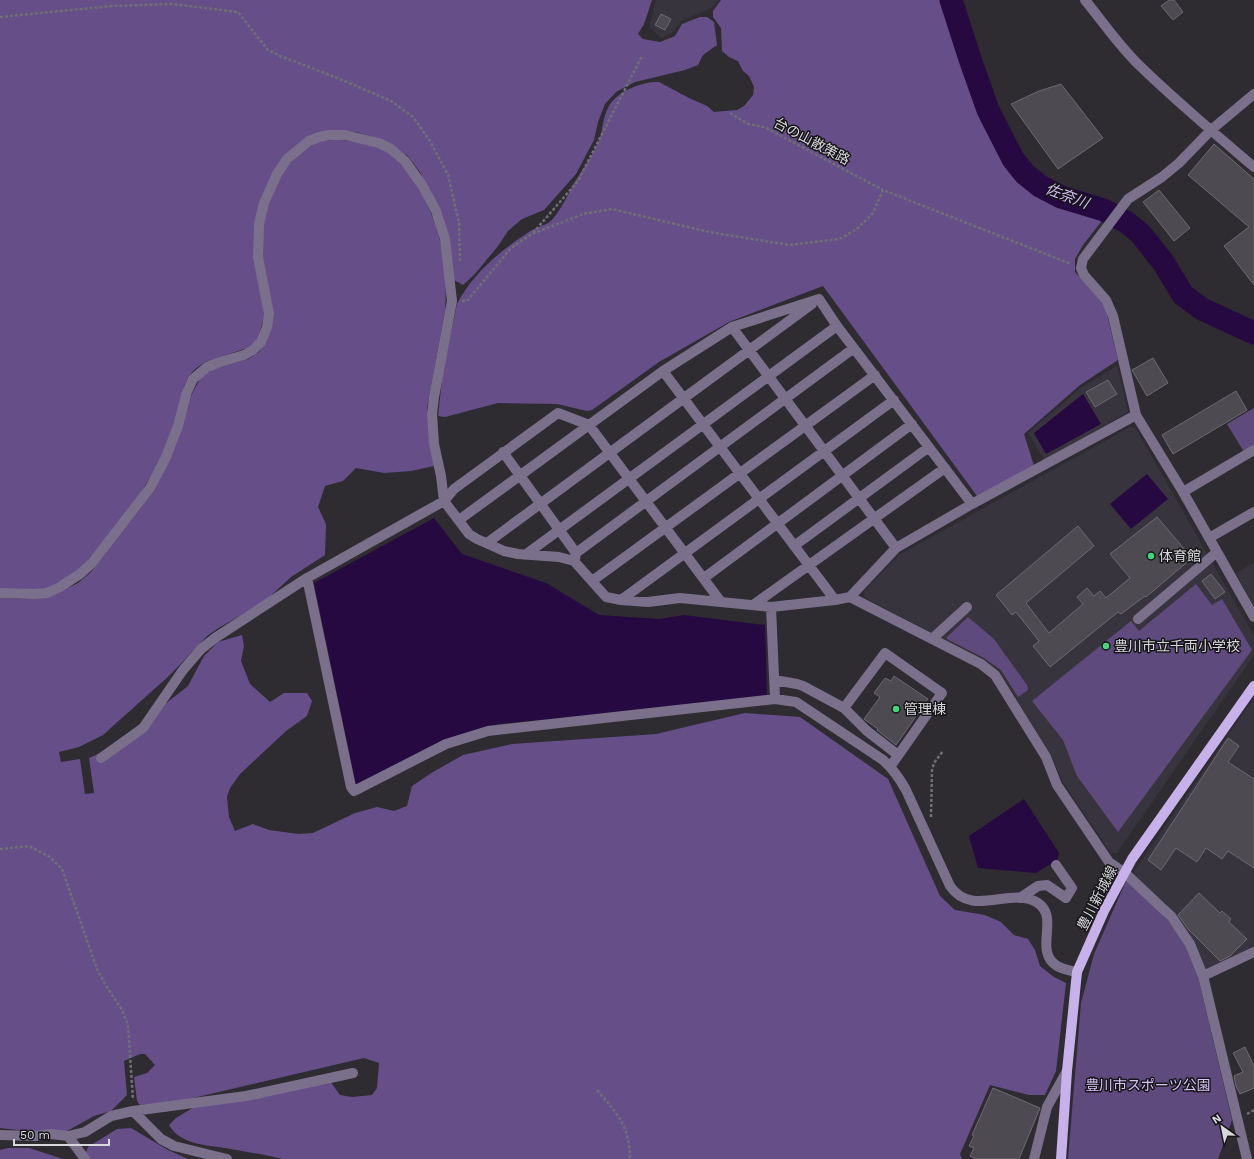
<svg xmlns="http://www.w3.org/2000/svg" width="1254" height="1159" viewBox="0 0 1254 1159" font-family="'Work Sans','Noto Sans JP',sans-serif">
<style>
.built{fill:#38343e}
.green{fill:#5f4a7e}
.forest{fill:#664e89}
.water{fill:#250940}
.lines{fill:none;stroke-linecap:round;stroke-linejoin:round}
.river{stroke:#250940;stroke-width:23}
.building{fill:#4d4b51;stroke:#6c6a70}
.path{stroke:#706f73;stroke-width:2.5;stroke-dasharray:3 2;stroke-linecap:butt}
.minor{stroke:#7a708b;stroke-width:10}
.major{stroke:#c6b1ea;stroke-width:10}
.poi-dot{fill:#44d77a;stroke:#161517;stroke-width:1.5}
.labels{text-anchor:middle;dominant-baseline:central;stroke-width:3;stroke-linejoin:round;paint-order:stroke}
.street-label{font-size:14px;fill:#d8d7db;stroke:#161517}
.poi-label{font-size:14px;fill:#d8d7db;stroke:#161517;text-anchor:start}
.park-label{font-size:14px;fill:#d7c4f9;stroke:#161517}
.water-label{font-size:15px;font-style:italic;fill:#d1bdf2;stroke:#161517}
</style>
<rect width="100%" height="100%" fill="#2e2c31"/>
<!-- built -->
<path class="built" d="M656,0H718L712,8L681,21L671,34L661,38L649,27Z
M1117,366L1128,412L1044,460L1028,433L1082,387Z
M1130,427L1136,429L1254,636V655L1117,853H1111L1063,782L1052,757L1000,671L986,661L865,598L864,591L899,555Z
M1254,563V606L1236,573Z
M1254,698V949L1206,972L1172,913L1133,873Z"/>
<!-- green -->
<path class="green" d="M1254,408V446L1244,452L1227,424Z
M1196,584L1212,605L1222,599L1252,650L1118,832L1077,776L1063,740L1032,701L1131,621L1139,631Z
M968,617L994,639L1027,685L1028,690L1018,697L1001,670L984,658L947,639V637Z
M1126,881L1131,884L1166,918L1186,945L1197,972L1232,1120L1218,1159H1068L1081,1003L1094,954Z"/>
<!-- forest -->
<path class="forest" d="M0,0H652L644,24L638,34L643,39L660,42L675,36L682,24L700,17H707L714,22L717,45L703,55L698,65L685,70L635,82L616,92L605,104L598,122L594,140L576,174L544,210L522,219L508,231L498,246L474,275L463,285L454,280L439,210L420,172L408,156L391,144L377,138L356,132L336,131L304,139L260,203L263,299L264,317L258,338L254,344L247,348L205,362L195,369L189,376L184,386L174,426L161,458L146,484L132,506L88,560L73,575L60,583L45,589H0Z
M721,0H940C951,26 962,52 973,79C984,107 1006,168 1030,185C1051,199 1075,203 1098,211L1101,222L1083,245L1075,259V272L1100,300L1106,310L1118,360L1080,385L1024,434L1034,466L977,496L823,286L729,322L659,362L592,410L587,411L557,404L498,403L445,417L438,416L443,371L457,304C472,274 501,250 529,232C535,227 545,226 551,221C555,217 560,209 563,204C569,195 572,185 578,177C586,164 595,152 600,137C603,128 603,117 608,108C615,92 642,81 659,82L689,98L707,106L714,112L737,110L744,106L753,95L754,87L749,76L743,71L738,61L729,57L722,51L721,28L713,17V11Z
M333,140C348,140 365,141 378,147C400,158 408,170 420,191C442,230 448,266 445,311L427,408L434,466L411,471L384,473L356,468L343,481L325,486L318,507L326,524L325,555L291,577L265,601L217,629L207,636L170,675L103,735L79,747L59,752L61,762L80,759L85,794L94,793L89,758L107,750L188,686L204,656L218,642L242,635L244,646L241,661L250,684L270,702L284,693H307L312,701L307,716L286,731L240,774L230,788L227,797L229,817L235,831L253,824L269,830L298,834L313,833L355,813L377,807L394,811L407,806L412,786L433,772L463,755L512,744L656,734L745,713L800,717L888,779L940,896L955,910L985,915L1001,922L1014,935L1028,939L1035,950L1040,966L1054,977L1066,983L1056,1071L1045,1095H1029L990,1085L960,1154L962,1159H283C266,1155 248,1152 231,1149C210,1145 181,1146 169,1125L176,1118L194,1107L331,1075L332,1084L340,1095L352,1097L372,1095L377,1088L379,1063L364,1058L176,1102L140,1105L137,1101L134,1077L147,1073L155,1065L145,1054H140L124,1061L127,1095L111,1111L94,1116L67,1131L46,1133L0,1128V598L30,599L47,597L64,590L78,583L91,572L154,491L182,427L192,394L201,377L213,369L248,359L259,352L267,340L262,256L263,223L268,206L282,172L292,161L300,153L314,144L321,141Z
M131,1128L168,1150L188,1159H88L86,1152L88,1147L117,1129Z
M8,1148H29L63,1159H0V1150Z"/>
<!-- water -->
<path class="water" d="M1083,394L1101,424L1046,454L1034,433Z
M1147,474L1168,499L1131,529L1110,504Z
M434,518L462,554L546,583L599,615L659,619L684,615L765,625L767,698L498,724L445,740L356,785L314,583Z
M1024,799L1059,853L1057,860L1036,873L978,868L969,836Z"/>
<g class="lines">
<!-- river -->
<path class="river" d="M951,0L970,59L988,110L1013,159L1025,174L1040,186L1061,197L1104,210L1126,222L1140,233L1163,262L1183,295L1202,309L1254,333"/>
</g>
<!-- building -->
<path class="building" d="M1169,0H1174L1183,12L1173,20L1161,6Z
M661,14L671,19L665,30L655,25Z
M1061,84L1103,138L1058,169L1011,104L1039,91Z
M1214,144L1254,179V285L1224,246L1249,227L1188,175Z
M1159,190L1190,228L1174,241L1143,202Z
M1153,358L1168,383L1147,396L1132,370Z
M1108,380L1117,394L1095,407L1086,392Z
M1236,391L1247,410L1173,454L1162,435Z
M1157,517L1192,558L1146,597L1145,596L1121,614L1118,612L1050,667L1033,646L1039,641L1016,612L1012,615L996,595L1078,526L1094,546L1026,603L1049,633L1083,604L1077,597L1087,588L1094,596L1100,591L1106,598L1130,578L1110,554Z
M1211,574L1225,592L1215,599L1202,581Z
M894,676L928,699L896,745L877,730L878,729L864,719L880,697L874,693L885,678L891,681Z
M1228,738L1239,746L1228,762L1254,779V868L1228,851L1222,859L1206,848L1197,862L1176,848L1161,870L1148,860Z
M1199,893L1220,913L1222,911L1231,919L1229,922L1247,939L1230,956L1220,961L1188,929L1178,915Z
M1245,1047L1254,1066V1088L1240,1094L1236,1086L1234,1076L1243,1072L1233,1053Z
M993,1088L1040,1108L1019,1159H976L970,1156L974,1148L969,1146L974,1136L972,1135Z"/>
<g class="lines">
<!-- path -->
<path class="path" d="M0,17L112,6L172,4L238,12L268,50L280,56L335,77L391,101L413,117L430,141L448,175L459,223L460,262
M730,113L748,124L764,127L883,190
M533,233L578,181L642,56
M462,301H467L511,248L532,234L583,214L612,209L709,232L789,245L839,239L857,229L873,213L883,190L1071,264
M931,817L932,770L934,763L943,751
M0,849L29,846L50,857L62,869L97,969L105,984L122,1010L128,1025L133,1100
M597,1090C617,1113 630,1127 630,1159
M1247,1114L1254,1110"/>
<!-- minor -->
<path class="minor" d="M1085,0C1103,22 1119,46 1140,66C1176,101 1215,134 1254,167
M1254,94L1211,130L1179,163L1162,177L1128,199L1083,259L1081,268L1084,275L1106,300L1113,316L1136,415L1183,492L1254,617
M732,327L896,548
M663,371L835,600
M503,452L576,553L575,559
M1183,492L1254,450
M459,520L589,425L721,602
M1209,538L1254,512
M487,543L812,304
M794,546L929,447
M576,553L854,348
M525,555L837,326
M307,578L351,787L354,791L446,744L488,731L775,699L796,702L883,760C893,769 900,779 906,790L950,886C973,919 1011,885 1038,903C1060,918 1033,951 1057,966C1063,969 1071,971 1077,972
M704,578L912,424
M592,581L875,375
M0,593L33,594L47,593L60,587L80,574L92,563L150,488L166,457L178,426L187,392L193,379L207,367L220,362L244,355L253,350L261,342L267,327L269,314L258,257L259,224L264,203L277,174L287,159L309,141L319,137L329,135H345L379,143L391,149L405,161L422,185L436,211L445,239L452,301L434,397L432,414L434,444L441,476L444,501L469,534L477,539L504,551L518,554L559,557L574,561L606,597L621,600L648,602L680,598L771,607L835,600L850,597L896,548L972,504L1136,415
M850,597L981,664L995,675L1046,757L1057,785L1109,862L1125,873L1161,907L1171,916L1190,944L1203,976L1247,1159
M621,600L894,400
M753,605L945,468
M771,607L775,699
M1138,619L1217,552
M932,639L967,607
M774,680L797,684L803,686L844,708L867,731L898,755
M844,708L885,653L942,693L890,767
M101,758L143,728L183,670L201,649L215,638L307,578L444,501L454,489L558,413L589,425L663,371L732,327L819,299L837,326L972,504
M1020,898L1038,886L1047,885L1066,898L1072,888L1056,865
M1203,976L1254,952
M133,1111L161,1139L174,1146L227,1159
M0,1135L36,1136L51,1134L68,1136L85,1132L111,1116L133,1111L246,1096L353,1073
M68,1136L85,1159
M1034,1159L1047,1107L1067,1071"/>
<!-- major -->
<path class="major" d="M1061,1159L1067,1071L1077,972L1104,911L1132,859L1254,686"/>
</g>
<!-- markers -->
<g class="poi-dot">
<circle cx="1151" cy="556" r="4"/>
<circle cx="1106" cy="646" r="4"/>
<circle cx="896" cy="709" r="4"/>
</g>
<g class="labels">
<!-- street labels -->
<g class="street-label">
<text transform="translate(812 141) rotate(28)">台の山散策路</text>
<text transform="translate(1097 898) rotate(-63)">豊川新城線</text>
</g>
<!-- poi labels -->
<g class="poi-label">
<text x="1159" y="556">体育館</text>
<text x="1114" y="646">豊川市立千両小学校</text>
<text x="904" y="709">管理棟</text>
</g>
<!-- park labels -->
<g class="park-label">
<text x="1148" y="1085">豊川市スポーツ公園</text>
</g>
<!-- water labels -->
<g class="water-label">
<text transform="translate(1067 196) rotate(21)">佐奈川</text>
</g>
</g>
<!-- north arrow -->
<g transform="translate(1222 1127) rotate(327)" stroke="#161517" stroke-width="3" paint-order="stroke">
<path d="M0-3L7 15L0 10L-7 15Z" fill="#d8d7db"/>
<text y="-6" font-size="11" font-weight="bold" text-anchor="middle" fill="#d8d7db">N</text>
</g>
<!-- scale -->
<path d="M14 1139v6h95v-6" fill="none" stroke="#d8d7db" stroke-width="2"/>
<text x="20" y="1139" font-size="12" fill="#d8d7db" stroke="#161517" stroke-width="3" paint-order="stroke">50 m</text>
</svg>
